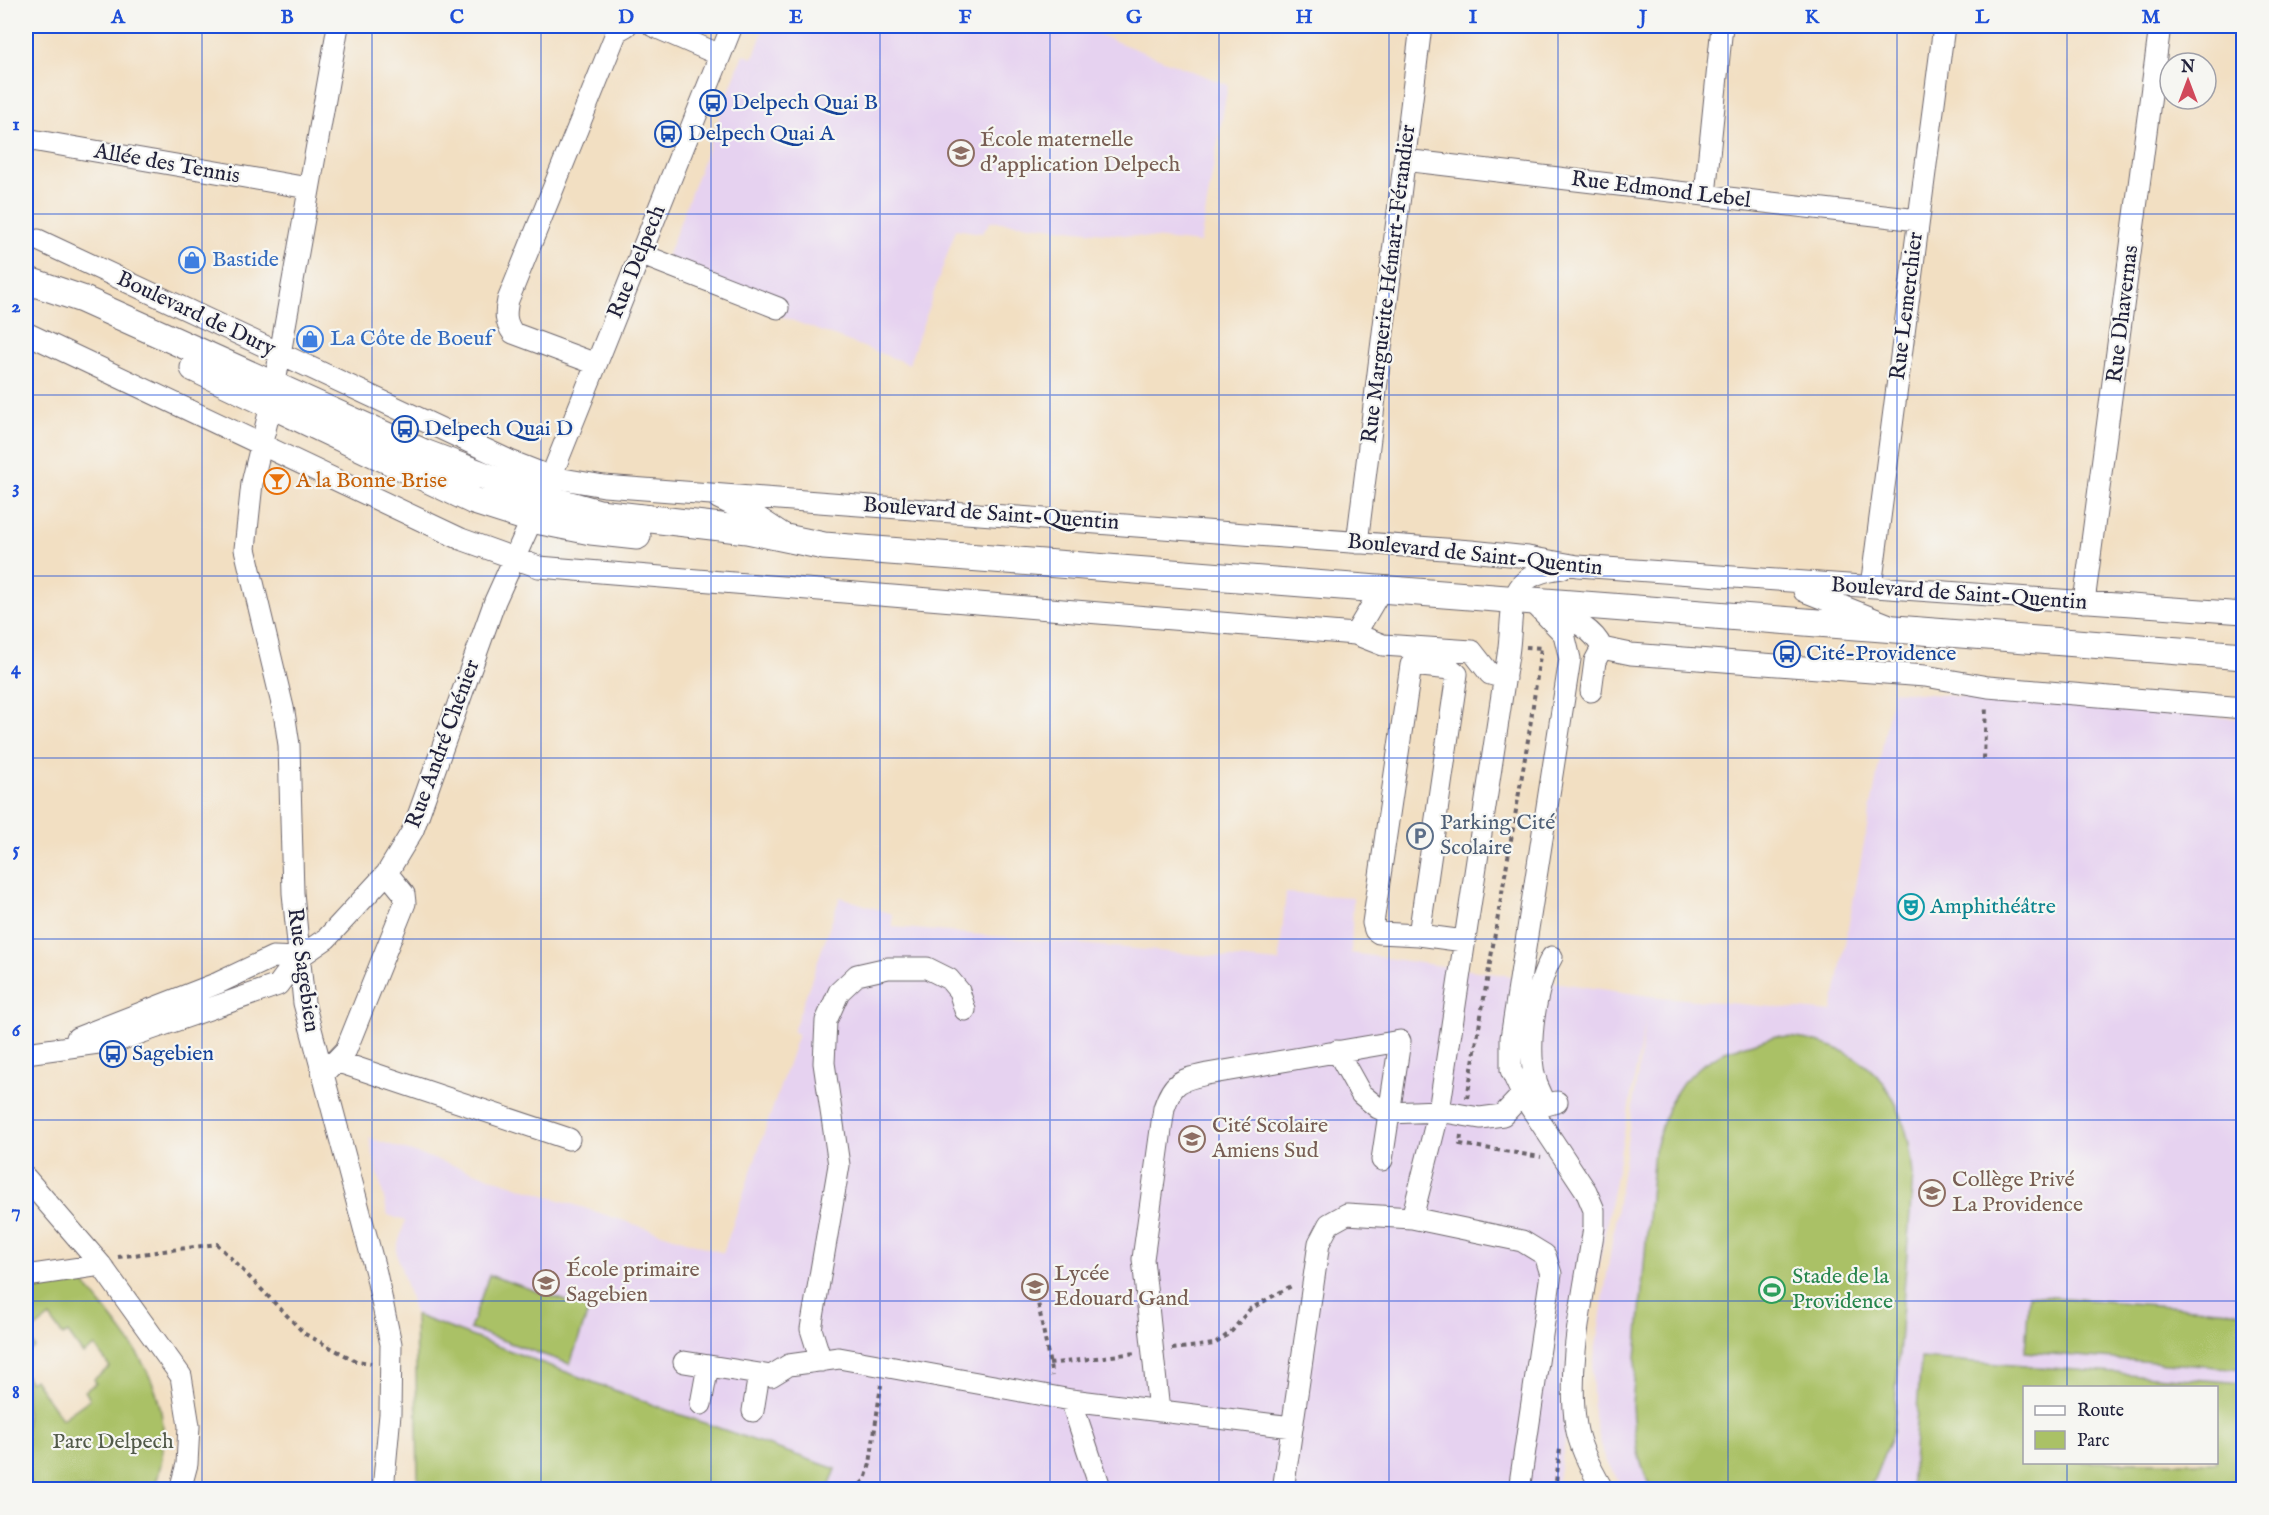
<svg xmlns="http://www.w3.org/2000/svg" width="2269" height="1515" viewBox="0 0 2269 1515" font-family="'IM FELL English',serif">
<style>
.built{fill:#e6d2f0;fill-rule:evenodd}
.green{fill:#aac166;stroke:#667250;stroke-width:1.5;fill-rule:evenodd}
.lines{fill:none;stroke-linecap:round;stroke-linejoin:round}
.minor-casing{stroke:#6b646a;stroke-width:23}
.major-casing{stroke:#6b646a;stroke-width:29}
.path{stroke:#6b646a;stroke-width:4;stroke-dasharray:4.5 4.5;stroke-linecap:butt}
.minor{stroke:#fff;stroke-width:21}
.major{stroke:#fff;stroke-width:27}
.grid{fill:none;stroke:#1d4ed8;stroke-width:1.5;stroke-opacity:0.55}
.labels{text-anchor:middle;dominant-baseline:central;stroke-width:4.5;stroke-linejoin:round;paint-order:stroke}
.transit-label{font-size:22px;fill:#164399;stroke:#f6f6f2;text-anchor:start}
.education-label{font-size:22px;fill:#785e54;stroke:#f6f6f2;text-anchor:start}
.street-label{font-size:22px;fill:#22223b;stroke:#f6f6f2}
.shop-label{font-size:22px;fill:#366cbe;stroke:#f6f6f2;text-anchor:start}
.food-label{font-size:22px;fill:#c56008;stroke:#f6f6f2;text-anchor:start}
.service-label{font-size:22px;fill:#4e5e75;stroke:#f6f6f2;text-anchor:start}
.culture-label{font-size:22px;fill:#0d838f;stroke:#f6f6f2;text-anchor:start}
.leisure-label{font-size:22px;fill:#27864d;stroke:#f6f6f2;text-anchor:start}
.park-label{font-size:22px;fill:#525a4a;stroke:#f6f6f2}
.neatline{fill:none;stroke:#1d4ed8;stroke-width:2}
.grid-label{font-size:20px;text-anchor:middle;font-weight:bold;fill:#1d4ed8}
</style>
<rect width="100%" height="100%" fill="#f6f6f2"/>
<filter id="ink" filterUnits="userSpaceOnUse"><feTurbulence type="fractalNoise" baseFrequency=".0167" numOctaves="2"/><feDisplacementMap in="SourceGraphic" scale="12" xChannelSelector="R" yChannelSelector="G"/><feConvolveMatrix kernelMatrix="1 2 1 2 8 2 1 2 1" color-interpolation-filters="sRGB"/></filter>
<filter id="wash" filterUnits="userSpaceOnUse"><feTurbulence type="fractalNoise" baseFrequency=".008" numOctaves="4" result="noise"/><feDisplacementMap in="SourceGraphic" scale="24" xChannelSelector="R" yChannelSelector="G"/><feGaussianBlur stdDeviation="1.35" result="paint"/><feColorMatrix in="noise" values="0 0 0 0 0 0 0 0 0 0 0 0 0 0 0 0 0 1.4 0 .05"/><feComposite in="paint" operator="in"/></filter>
<g filter="url(#wash)">
<rect width="100%" height="100%" fill="#f2dfc2"/>
<!-- built -->
<path class="built" d="M765,26H1076L1228,85L1200,243L991,221L982,233L956,229L909,364L679,278L667,257L743,54L753,58Z
M1893,691L2243,719V1489H1625L1606,1462L1594,1417L1592,1373L1646,1018L1556,1489H828L836,1470L667,1410L415,1315L396,1251L405,1221L388,1215L369,1138L723,1253L798,1034L793,1032L840,897L892,914V927L1279,962L1286,893L1353,897L1351,953L1650,996L1832,1012ZM2024,1388H2216V1462H2024Z"/>
<!-- green -->
<path class="green" d="M1776,1036C1865,1041 1907,1087 1913,1175L1893,1432L1870,1489H1651C1638,1461 1633,1436 1632,1404L1654,1150L1670,1102L1683,1082L1702,1065L1725,1051Z
M489,1275L589,1309L570,1364L470,1329Z
M81,1280C133,1343 186,1401 154,1489H33L26,1472V1376L30,1382L34,1379L62,1419L90,1399L85,1391L96,1383L94,1379L110,1367L95,1346L83,1354L68,1333L63,1336L50,1317L26,1335L35,1347L26,1354V1288Z
M2029,1295L2243,1312V1369L2025,1352Z
M415,1315L667,1410L836,1469L828,1490L415,1489L418,1480Z
M1921,1358L2243,1383V1489H1911ZM2024,1388H2216V1462H2024Z"/>
</g>
<g filter="url(#ink)">
<g class="lines">
<defs>
<path id="minor" d="M338,26L271,405L252,483L245,549L284,712L289,745L293,893L304,1003L376,1273L391,1344L390,1414L383,1490
M653,26L720,55
M26,139L308,188
M1404,160L1918,220
M1705,195L1722,26
M38,240L510,461L551,477L604,486L1471,551L1528,557L1578,566L2244,613
M640,254L778,308
M26,333L461,539L539,567L1355,634L1381,590
M596,364L513,333C505,322 505,314 508,300L617,31L626,26
M718,498L756,516L785,535
M1357,543L1421,26
M1871,587L1944,26
M1804,591L1887,624
M1532,601L1564,634L1570,659L1511,1038V1070L1523,1096L1586,1191L1594,1210V1227C1585,1290 1566,1363 1576,1426C1579,1447 1592,1471 1603,1490
M2084,602L2160,26
M1546,608C1567,618 1592,626 1602,648
M1355,634L1383,645L1472,651L1490,674L1505,678
M1602,648L1631,654L1925,676L1988,687L2244,708
M1591,691L1595,661L1602,648
M1419,935L1379,933L1375,930L1373,923L1411,665L1451,669L1457,674L1419,935L1464,941
M1552,957C1535,986 1527,1046 1535,1079C1538,1088 1543,1097 1546,1105L1557,1102
M77,1038L218,983L273,957L298,958
M1337,1051L1361,1094L1378,1108L1389,1113L1439,1111L1480,1118L1503,1115L1536,1080
M26,1053L120,1040L278,985L298,958L327,938L387,873L413,830L495,601L551,477L732,26
M336,1061L569,1139
M327,1070L346,1050L405,903L404,894L387,873
M26,1178L101,1265L181,1376L189,1426L187,1464L180,1490
M1412,1218L1439,1111L1508,655C1515,608 1502,575 1562,568
M26,1276L101,1265
M821,1361L811,1329L839,1165L824,1063L826,1021L839,992L857,975L888,968H927L949,979L959,991L965,1010
M684,1362L771,1376L789,1365L839,1358L1071,1400L1292,1427
M1071,1400L1101,1490
M701,1404L708,1366
M753,1411L759,1374
M1159,1411L1143,1259L1164,1108C1173,1081 1180,1080 1207,1074L1400,1041L1382,1160
M1283,1490L1319,1243L1329,1224L1347,1214L1412,1218L1522,1241L1545,1255L1551,1274L1519,1490"/>
<path id="major" d="M26,280L82,299L424,453L541,497L599,513L747,530L824,546L2244,656
M194,368L474,501L531,519L591,531L637,536"/>
</defs>
<!-- minor casing -->
<use href="#minor" class="minor-casing"/>
<!-- major casing -->
<use href="#major" class="major-casing"/>
<!-- path -->
<path class="path" d="M1526,647L1543,648
M1984,759L1986,705
M1467,1098L1529,734L1541,648
M1461,1135L1460,1144L1541,1157
M118,1257L217,1244L305,1334L356,1361L371,1363
M1035,1287L1052,1376
M1172,1349L1215,1344L1232,1331L1250,1309L1293,1285
M1049,1364L1135,1353
M854,1490L865,1480L870,1464L881,1385
M1555,1490L1560,1449"/>
<!-- minor -->
<use href="#minor" class="minor"/>
<!-- major -->
<use href="#major" class="major"/>
</g>
</g>
<!-- grid -->
<path class="grid" d="M202,26V1490M372,26V1490M541,26V1490M711,26V1490M880,26V1490M1050,26V1490M1219,26V1490M1389,26V1490M1558,26V1490M1728,26V1490M1897,26V1490M2067,26V1388M26,214H2244M26,395H2244M26,576H2244M26,758H2244M26,939H2244M26,1120H2244M26,1301H2244M2067,1462V1490"/>
<!-- icons -->
<defs>
<symbol id="bus-ring" viewBox="-11 -11 22 22"><circle r="9.5" fill="#f6f6f2" stroke="#1a4fb4" stroke-width="1.5"/><path d="M-5-6H5V4H4V6H2V4H-2V6H-4V4H-5ZM-3.5-4V0h7V-4ZM-3.5 1.2v1.5H-2V1.2ZM2 1.2v1.5H3.5V1.2Z" fill="#1a4fb4"/></symbol>
<symbol id="school-ring" viewBox="-11 -11 22 22"><circle r="9.5" fill="#f6f6f2" stroke="#8d6e63" stroke-width="1.5"/><path d="M0-5L7-2L0 1L-7-2ZM-4 1L0 2.5L4 1V4Q0 6-4 4Z" fill="#8d6e63"/></symbol>
<symbol id="shop-ring" viewBox="-11 -11 22 22"><circle r="9.5" fill="#f6f6f2" stroke="#3f7fe0" stroke-width="1.5"/><path d="M-5-2.5h2.3a2.7 3.5 0 0 1 5.4 0H5L5.5 6h-11ZM-1.5-2.5h3a1.5 2.3 0 0 0-3 0Z" fill="#3f7fe0"/></symbol>
<symbol id="bar-ring" viewBox="-11 -11 22 22"><circle r="9.5" fill="#f6f6f2" stroke="#e8710a" stroke-width="1.5"/><path d="M-6-5H6L.8 .8V4.5H3.5V6h-7V4.5H-.8V.8Z" fill="#e8710a"/></symbol>
<symbol id="parking-ring" viewBox="-11 -11 22 22"><circle r="9.5" fill="#f6f6f2" stroke="#5c6f8a" stroke-width="1.5"/><path d="M-3.5-5.5H1a3.5 3.5 0 0 1 0 7H-1V5.5H-3.5ZM-1-3.4V-.6H.8a1.4 1.4 0 0 0 0-2.8Z" fill="#5c6f8a"/></symbol>
<symbol id="theatre-ring" viewBox="-11 -11 22 22"><circle r="9.5" fill="#f6f6f2" stroke="#0f9aa8" stroke-width="1.5"/><path d="M-5-5.5Q0-4 5-5.5V0Q5 5 0 6Q-5 5-5 0ZM-3.3-2.5H-1v1.5H-3.3ZM1-2.5H3.3v1.5H1ZM-2.8 1Q0 5.5 2.8 1Z" fill="#0f9aa8"/></symbol>
<symbol id="stadium-ring" viewBox="-11 -11 22 22"><circle r="9.5" fill="#f6f6f2" stroke="#2e9e5b" stroke-width="1.5"/><path d="M0-5a6.5 5 0 1 0 0 10a6.5 5 0 1 0 0-10ZM-3.5-1.8h7v3.6h-7Z" fill="#2e9e5b"/></symbol>
</defs>
<g fill-rule="evenodd">
<use href="#bus-ring" x="698" y="88" width="30" height="30"/>
<use href="#bus-ring" x="653" y="119" width="30" height="30"/>
<use href="#school-ring" x="946" y="138" width="30" height="30"/>
<use href="#shop-ring" x="177" y="245" width="30" height="30"/>
<use href="#shop-ring" x="295" y="324" width="30" height="30"/>
<use href="#bus-ring" x="390" y="414" width="30" height="30"/>
<use href="#bar-ring" x="262" y="466" width="30" height="30"/>
<use href="#bus-ring" x="1772" y="639" width="30" height="30"/>
<use href="#parking-ring" x="1405" y="821" width="30" height="30"/>
<use href="#theatre-ring" x="1896" y="892" width="30" height="30"/>
<use href="#bus-ring" x="98" y="1039" width="30" height="30"/>
<use href="#school-ring" x="1177" y="1124" width="30" height="30"/>
<use href="#school-ring" x="1917" y="1178" width="30" height="30"/>
<use href="#school-ring" x="531" y="1268" width="30" height="30"/>
<use href="#school-ring" x="1020" y="1272" width="30" height="30"/>
<use href="#stadium-ring" x="1757" y="1275" width="30" height="30"/>
</g>
<g class="labels">
<!-- transit labels -->
<g class="transit-label">
<text x="732" y="103">Delpech Quai B</text>
<text x="688" y="134">Delpech Quai A</text>
<text x="424" y="429">Delpech Quai D</text>
<text x="1806" y="654">Cité-Providence</text>
<text x="132" y="1054">Sagebien</text>
</g>
<!-- education labels -->
<g class="education-label">
<text x="980" y="140">École maternelle<tspan x="980" dy="25">d'application Delpech</tspan></text>
<text x="1212" y="1126">Cité Scolaire<tspan x="1212" dy="25">Amiens Sud</tspan></text>
<text x="1952" y="1180">Collège Privé<tspan x="1952" dy="25">La Providence</tspan></text>
<text x="566" y="1270">École primaire<tspan x="566" dy="25">Sagebien</tspan></text>
<text x="1054" y="1274">Lycée<tspan x="1054" dy="25">Edouard Gand</tspan></text>
</g>
<!-- street labels -->
<g class="street-label">
<text transform="translate(167 164) rotate(10)">Allée des Tennis</text>
<text transform="translate(1661 190) rotate(7)">Rue Edmond Lebel</text>
<text transform="translate(637 262) rotate(-68)">Rue Delpech</text>
<text transform="translate(1389 284) rotate(-83)">Rue Marguerite Hémart-Férandier</text>
<text transform="translate(1907 306) rotate(-83)">Rue Lemerchier</text>
<text transform="translate(196 314) rotate(25)">Boulevard de Dury</text>
<text transform="translate(2123 314) rotate(-83)">Rue Dhavernas</text>
<text transform="translate(991 514) rotate(4)">Boulevard de Saint-Quentin</text>
<text transform="translate(1475 555) rotate(6)">Boulevard de Saint-Quentin</text>
<text transform="translate(1959 594) rotate(4)">Boulevard de Saint-Quentin</text>
<text transform="translate(443 744) rotate(-70)">Rue André Chénier</text>
<text transform="translate(303 970) rotate(82)">Rue Sagebien</text>
</g>
<!-- shop labels -->
<g class="shop-label">
<text x="212" y="260">Bastide</text>
<text x="330" y="339">La Côte de Boeuf</text>
</g>
<!-- food labels -->
<g class="food-label">
<text x="296" y="481">A la Bonne Brise</text>
</g>
<!-- service labels -->
<g class="service-label">
<text x="1440" y="823">Parking Cité<tspan x="1440" dy="25">Scolaire</tspan></text>
</g>
<!-- culture labels -->
<g class="culture-label">
<text x="1930" y="907">Amphithéâtre</text>
</g>
<!-- leisure labels -->
<g class="leisure-label">
<text x="1792" y="1277">Stade de la<tspan x="1792" dy="25">Providence</tspan></text>
</g>
<!-- park labels -->
<g class="park-label">
<text x="113" y="1442">Parc Delpech</text>
</g>
</g>
<!-- margin -->
<rect width="2269" height="1515" fill="none" stroke="#f6f6f2" stroke-width="66"/>
<!-- legend -->
<rect x="2023" y="1386" width="195" height="78" fill="#f6f6f2" stroke="#a1a1a9" stroke-width="1.5"/>
<rect x="2035" y="1406" width="30" height="9" fill="#ffffff" stroke="#a1a1a9" stroke-width="1.5"/>
<text x="2077" y="1416" font-size="18" fill="#22223b">Route</text>
<rect x="2035" y="1431" width="30" height="18" fill="#aac166" stroke="#a1a1a9" stroke-width="1.5"/>
<text x="2077" y="1446" font-size="18" fill="#22223b">Parc</text>
<!-- north arrow -->
<g transform="translate(2188 81)"><circle r="28" fill="#f6f6f2" stroke="#a1a1a9" stroke-width="1.5"/>
<path d="M0-4.5L10 22L0 15L-10 22Z" fill="#d1495b"/>
<text y="-9" font-size="16" font-weight="bold" text-anchor="middle" fill="#22223b">N</text>
</g>
<rect x="33" y="33" width="2203" height="1449" class="neatline"/>
<g class="grid-label">
<text x="118" y="23">A</text>
<text x="287" y="23">B</text>
<text x="457" y="23">C</text>
<text x="626" y="23">D</text>
<text x="796" y="23">E</text>
<text x="965" y="23">F</text>
<text x="1134" y="23">G</text>
<text x="1304" y="23">H</text>
<text x="1473" y="23">I</text>
<text x="1643" y="23">J</text>
<text x="1812" y="23">K</text>
<text x="1982" y="23">L</text>
<text x="2151" y="23">M</text>
<text x="16" y="130">1</text>
<text x="16" y="312">2</text>
<text x="16" y="493">3</text>
<text x="16" y="674">4</text>
<text x="16" y="855">5</text>
<text x="16" y="1036">6</text>
<text x="16" y="1217">7</text>
<text x="16" y="1398">8</text>
</g>
</svg>
